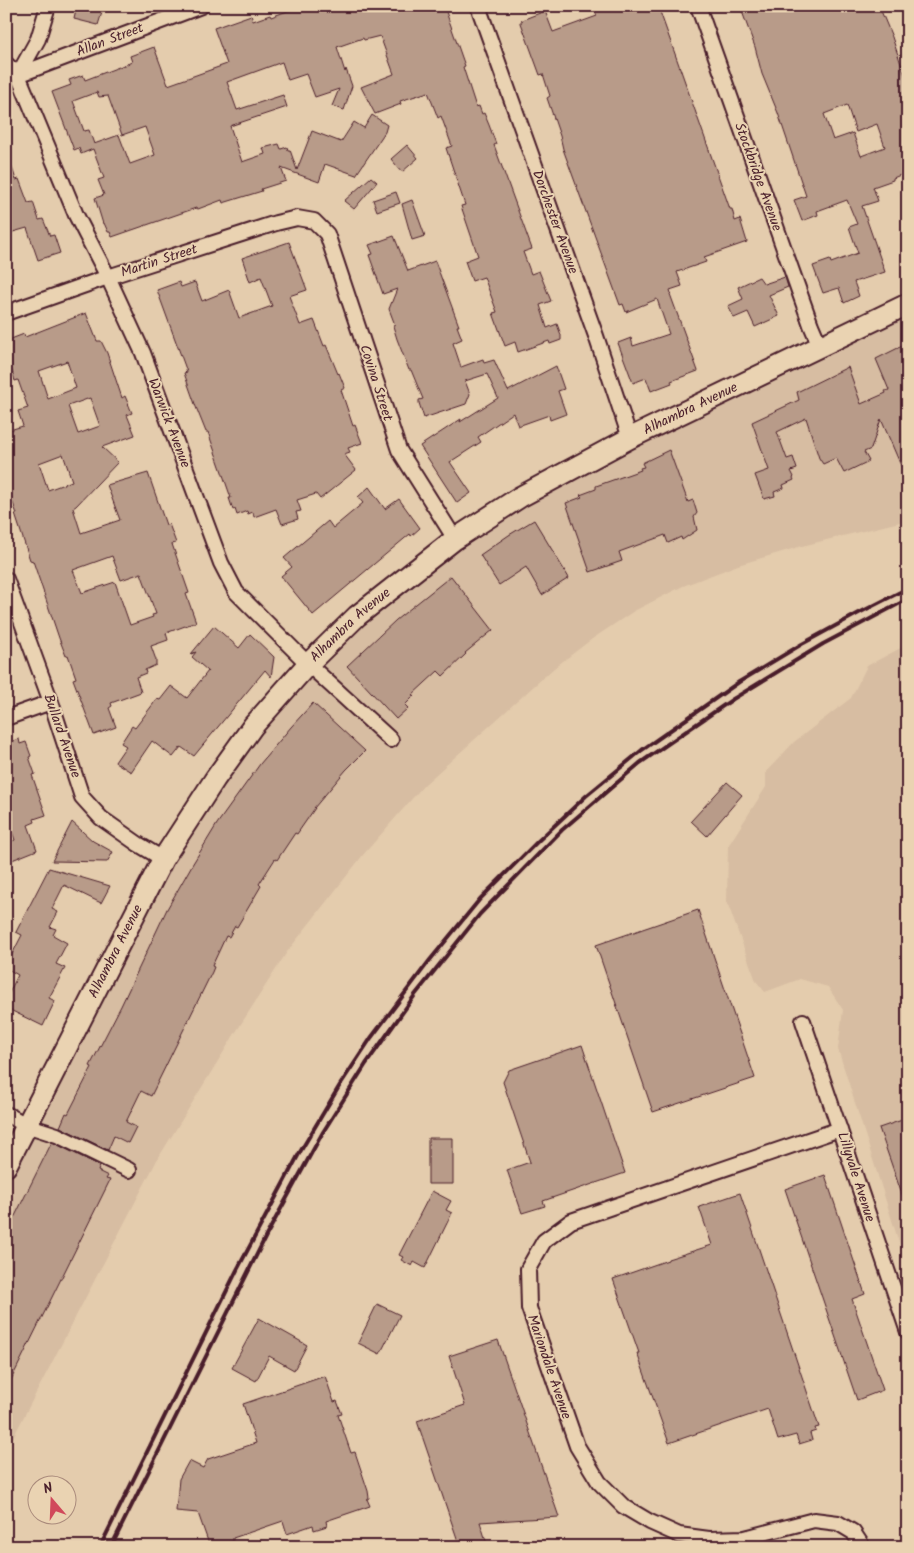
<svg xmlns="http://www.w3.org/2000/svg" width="914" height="1553" viewBox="0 0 914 1553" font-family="Kalam,sans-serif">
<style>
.built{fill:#d7bda2}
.building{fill:#b89b89;stroke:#4a1f2b;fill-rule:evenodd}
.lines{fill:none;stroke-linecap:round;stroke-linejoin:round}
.minor-casing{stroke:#4a1f2b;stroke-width:18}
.secondary-casing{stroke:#4a1f2b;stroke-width:24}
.minor{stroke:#ead3b2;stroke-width:14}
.secondary{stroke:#ead3b2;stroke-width:20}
.rail{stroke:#4a1f2b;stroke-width:4}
.labels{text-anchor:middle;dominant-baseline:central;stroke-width:4;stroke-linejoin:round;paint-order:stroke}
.street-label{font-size:14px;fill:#4a1f2b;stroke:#ead3b2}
</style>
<rect width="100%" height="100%" fill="#e4ccad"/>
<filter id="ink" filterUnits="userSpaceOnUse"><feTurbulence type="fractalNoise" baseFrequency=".02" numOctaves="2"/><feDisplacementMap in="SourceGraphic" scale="10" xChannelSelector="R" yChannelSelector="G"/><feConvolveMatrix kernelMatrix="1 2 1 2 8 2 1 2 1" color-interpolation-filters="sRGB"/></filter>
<g filter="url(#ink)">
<!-- built -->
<path class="built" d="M908,308V520L802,546L738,565L683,586L634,611L592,639L554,668L424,785L363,855L287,952L234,1035L157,1160L6,1451V1182L170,859L245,748L347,633L516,503Z
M908,644V1271L838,1049L843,1010L828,987L800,979L765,992L756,981L727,902L728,846L766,787V772L794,742L851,698L867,666Z"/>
<!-- building -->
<path class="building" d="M77,6H104L98,25L74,19Z
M301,6H444L465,66L463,67L476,107L479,106L482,114L484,113L489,125L496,144L494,145L532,249L523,252L531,274L539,271L551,301L540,305L547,328L557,324L561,335V340L550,344L549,341L518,352L515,342L505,346L493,313L497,312L484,277L472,281L465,261L478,256L461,206L465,205L446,148L452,146L441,116L438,118L428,92L400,101L401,104L375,114L361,87L394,74L380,36L364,40L363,38L337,47L345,72L346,69L352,86L344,110L332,106L339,89L315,97L306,74L288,80L282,62L227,82L237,110L283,95L287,107L230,126L242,162L265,154L263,148L279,144L281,149L287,147L288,150H290L297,170L312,131L341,142L354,122L364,128L372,115L387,125L385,132L356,175L325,164L319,182L281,168L286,181L261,189L262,191L223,203L222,200L198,209L196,208L112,237L110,232H108L104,223L103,224L95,198L104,195L98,180L104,178L93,149L81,154L79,148L74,150L52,92L71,85L69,80L83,75L85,80L132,62L130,56L154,47L168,85L227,64L214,28L251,15L253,21L270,15L271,17ZM97,92L99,97L108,96L122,135L145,127L155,155L130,164L119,135L94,144L89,130L84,131L73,101Z
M593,6H658L730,209H732L735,221L740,219L747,242L704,257L706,262L677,272L682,286L670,290L671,293L670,294L698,371L671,381L672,383L651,391L646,378L633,383L618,343L631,338L633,346L669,334L657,299L626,312L623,304L620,305L563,149L560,136L547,98L550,96L543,74L540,75L521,23V21L527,18L545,11L553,32L597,16Z
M740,6H879L892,37L908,85V168L902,171L903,174L893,178V180L873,187L878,201L862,206L885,272L854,282L859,296L844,303L839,288L823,293L813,266L830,260L831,263L858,253L849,227L857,224L847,200L817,211L818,215L802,221L794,200L806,196L778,113L762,74L755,47ZM847,105L856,132L877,124L885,147L861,156L853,133L833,140L824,114Z
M407,145L418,158L402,172L391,159Z
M6,158H9L16,180L19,179L28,203L33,202L39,220L43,219L50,236L54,235L60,253L38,260L27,228L6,234Z
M371,177L377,182L354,209L344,201Z
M396,192L400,203L377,211L373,200Z
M412,200L425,236L412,240L402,204Z
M394,236L408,271L435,261L459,326H457L462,339L453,343L461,367L483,359L484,363L494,360L508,391L556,366L564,389L558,391L566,414L550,420L549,415L518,426L513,413L478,437L481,442L450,462L471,493L457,503L420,446L461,419L460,422L498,398L487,374L465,381L470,394L466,404L424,418L419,403V400L423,399L411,370H409L397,339L393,326L395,325L389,309L397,289L383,294L369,255L373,254L369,245Z
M289,242L307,290L289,296L300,325L314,320L324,346L326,345L338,374L339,373L345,388L341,390L353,426L355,425L362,443L348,448L350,452L344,454L356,470L320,499L316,494L297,500L301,511L296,512L298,519L282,524L276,509L254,517L253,512L248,514L247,511L237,515L235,509L233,510L229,498H231L222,472L208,432H206L196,407L184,373L187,372L157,290L179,282L181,287L195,282L202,301L229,290L239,318L272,306L261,277L250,282L242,258Z
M759,277L764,284L785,277L788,287L769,295L779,316L755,327L748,312L734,318L728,306L743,299L738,287Z
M86,313L97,341H101L107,353L122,398L125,396L132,413L127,415L135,435L102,447L118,462L76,506L73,508L81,533L120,520L107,485L148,473L166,525L169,524L176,543L172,544L189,593L186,594L196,622L166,633L168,640L151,646L156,660V665L145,670L146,673L136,677L141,692L111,703L112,706L109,708L116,727L94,735L73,679L76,678L68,655L66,656L59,638L33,561L30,560L15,514H17L6,484V431L23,426L18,411L28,408L18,380L15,381L11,368L6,369V342L12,340L11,339L24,334L25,337ZM67,361L76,388L48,399L39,371ZM90,398L100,426L78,434L68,406ZM63,454L72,481L48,490L39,463ZM112,556L121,580L141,573L156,614L152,615L153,617L130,625L115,582L82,593L73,570Z
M908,343V482L881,419L871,449L864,452L869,461L844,473L836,458L823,464L819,458L806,418L777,432L787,459L793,457L797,469L791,471L794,477L793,478L794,480L783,485L784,488L774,492L775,496L764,499L755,475L769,470L752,422L799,400L797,392L848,367L861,404L886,393L885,391L889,390L876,359Z
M669,450L688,502L693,500L697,513L694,517L697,530L682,540L681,537L668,543L665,535L619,552L622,561L590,572L566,503L582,497L580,495L596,489V486L641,470L640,468L644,467L642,463Z
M369,487L385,509L399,499L420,528L411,536L410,534L313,615L281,576L292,567L284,558L328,521L333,528L363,503L358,497Z
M534,520L569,578L542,595L526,567L499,585L480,555L509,535Z
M451,576L493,630L465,653L466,654L443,676L438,671L412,695L414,696L405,705L408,708L396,719L347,666L396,620Z
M214,626L239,648L250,634L274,657L271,677L265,670L194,756L181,747L173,757L152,741L131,772L115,762L126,746L121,743L132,726L135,728L157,699L160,700L171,686L187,698L208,671L192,657L196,652L191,654Z
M313,703L365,751L346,770L314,808H315L297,834L295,833L277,860L275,859L259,884L261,886L237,927L235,926L229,937L226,936L212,966L214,967L212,972L151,1096L141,1091L126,1122L136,1127L128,1143L114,1136L108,1150L60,1127L66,1113L68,1114L92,1067L90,1066L121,1006L167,909L192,865L217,824L260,764L291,727Z
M19,739L20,744L26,742L31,756L29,757L35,774L32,775L46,815L34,819L35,822L28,825L37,850L12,860L6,844L15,840L7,818L10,817L6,806V743Z
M727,782L742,795L707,836L691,821Z
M72,822L93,841L113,852L107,862L52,861Z
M49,868L110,886L101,903L64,885L52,909L58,912L50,927L56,929L53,935L67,943L56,964L65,968L49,998L55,1001L43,1026L6,1008V999L18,975L6,968V966L22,935L16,932Z
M698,910L755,1078L653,1112L596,945Z
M582,1045L625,1173L543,1201L545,1206L522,1213L507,1170L530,1162L503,1082L509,1070Z
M908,1118V1206H906L879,1128Z
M428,1138H453V1184H428Z
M52,1142L100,1166L98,1171L108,1176L106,1179L110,1180L6,1390V1234Z
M825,1175L865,1294L852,1299L883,1390L857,1400L785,1189Z
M432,1191L451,1201L446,1210L452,1213L425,1268L414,1262L412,1266L401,1260L403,1257L399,1255Z
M740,1193L819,1427L815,1428L816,1431L810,1433L812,1440L799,1444L796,1435L778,1440L768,1409L669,1443L637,1353H639L613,1279L668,1260V1259L712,1245L699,1207Z
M377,1304L400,1315L380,1354L358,1343Z
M259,1318L307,1345L294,1370L269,1356L256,1381L232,1368Z
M498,1340L559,1517L480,1522L488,1547H460L417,1421L465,1405L449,1356Z
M325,1376L334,1402L337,1401L342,1414L338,1415L351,1453L355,1452L368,1491L369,1498L367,1499L370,1506L326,1521L327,1526L314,1530L313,1525L287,1534L283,1521L233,1538V1541L215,1547H210L198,1513L176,1511L179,1479L189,1461L203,1468L208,1459L256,1443L243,1404Z"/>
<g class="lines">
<defs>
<path id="minor" d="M478,6L596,336L630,438
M698,6L811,325L820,346
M6,64L18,75L76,215L108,277L143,353L221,563L236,592L308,664L391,740
M18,75L201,6
M18,75L38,39L48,6
M6,313L108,277L276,223L297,218L314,221L327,234L399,450L455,539
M6,579L51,702L82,797L101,818L138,844L163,859
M6,718L51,702
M803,1021L908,1332
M6,1114L26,1125L57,1135L129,1170
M840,1129L571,1221L544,1241L528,1269L529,1308L577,1446L599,1482L623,1506L650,1522L679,1535L709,1539L745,1538L814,1520L838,1523L853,1532L863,1547"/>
<g id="secondary">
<path id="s1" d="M6,1166L163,859L215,779L253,726L308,664L357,616L455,539L520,497L630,438L908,304"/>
</g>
</defs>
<!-- minor casing -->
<use href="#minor" class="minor-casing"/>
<!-- secondary casing -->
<use href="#secondary" class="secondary-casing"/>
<!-- minor -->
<use href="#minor" class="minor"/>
<!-- secondary -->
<use href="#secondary" class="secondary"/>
<!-- rail -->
<path class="rail" d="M100,1547L237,1270L300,1152L340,1085L371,1038L430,960L480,899L538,841L586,796L642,750L739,682L802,644L859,613L908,588
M111,1547L266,1236L323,1132L366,1064L415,995L480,914L562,830L640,763L733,699L823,644L908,599"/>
</g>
</g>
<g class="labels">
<!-- street labels -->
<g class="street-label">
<text transform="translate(110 40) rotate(-21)">Allan Street</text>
<text transform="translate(758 177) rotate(70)">Stockbridge Avenue</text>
<text transform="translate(555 222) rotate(70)">Dorchester Avenue</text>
<text transform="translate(159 261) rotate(-18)">Martin Street</text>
<text transform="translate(376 383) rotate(72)">Covina Street</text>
<text stroke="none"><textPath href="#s1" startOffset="1051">Alhambra Avenue</textPath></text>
<text transform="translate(169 423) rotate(69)">Warwick Avenue</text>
<text stroke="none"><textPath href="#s1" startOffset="646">Alhambra Avenue</textPath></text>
<text transform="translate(62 736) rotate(71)">Bullard Avenue</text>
<text stroke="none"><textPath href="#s1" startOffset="241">Alhambra Avenue</textPath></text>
<text transform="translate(856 1177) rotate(72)">Lillyvale Avenue</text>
<text transform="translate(549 1367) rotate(71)">Mariondale Avenue</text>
</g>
</g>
<!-- margin -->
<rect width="914" height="1553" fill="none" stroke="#ead3b2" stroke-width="25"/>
<rect x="12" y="12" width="889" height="1528" fill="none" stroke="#4a1f2b" stroke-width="2" filter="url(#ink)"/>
<!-- north arrow -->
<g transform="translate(52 1500) rotate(341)"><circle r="24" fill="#ead3b2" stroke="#aa8b7c"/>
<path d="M0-4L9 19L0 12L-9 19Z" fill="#d1495b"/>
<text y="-8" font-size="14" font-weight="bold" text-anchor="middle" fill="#4a1f2b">N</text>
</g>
</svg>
